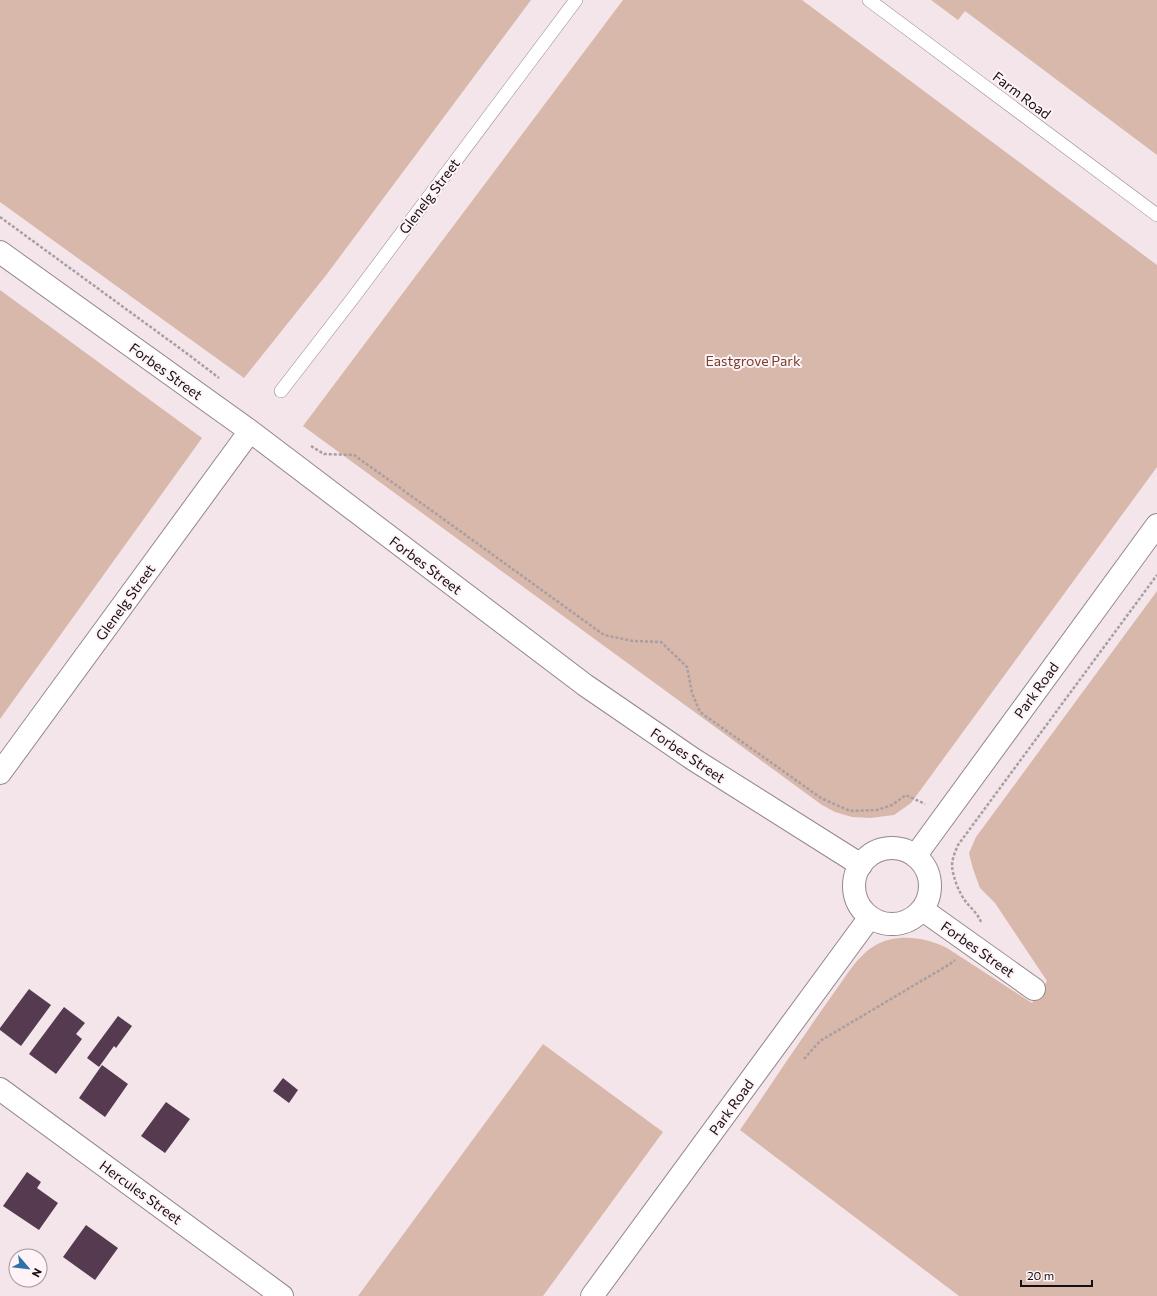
<svg xmlns="http://www.w3.org/2000/svg" width="1157" height="1296" viewBox="0 0 1157 1296" font-family="Commissioner,sans-serif">
<style>
.green{fill:#d9b8ac}
.building{fill:#563b50}
.lines{fill:none;stroke-linecap:round;stroke-linejoin:round}
.service-casing{stroke:#94878b;stroke-width:14}
.minor-casing{stroke:#94878b;stroke-width:24}
.tertiary-casing{stroke:#94878b;stroke-width:24}
.path{stroke:#a99ea1;stroke-width:2.5;stroke-dasharray:3 2;stroke-linecap:butt}
.service{stroke:#fff;stroke-width:13}
.minor{stroke:#fff;stroke-width:22}
.tertiary{stroke:#fff;stroke-width:22}
.labels{text-anchor:middle;dominant-baseline:central;stroke-width:4;stroke-linejoin:round;paint-order:stroke}
.street-label{font-size:14px;fill:#140f11;stroke:#fff3f7}
.park-label{font-size:14px;fill:#76402d;stroke:#fff3f7}
</style>
<rect width="100%" height="100%" fill="#f3e5e9"/>
<!-- green -->
<path class="green" d="M0,0H531L327,274L244,378L0,202Z
M623,0H802L1157,265V467L911,803L894,815L870,818L852,817L835,812L822,805L303,426Z
M931,0H1157V155L965,11L958,20Z
M0,290L202,438L0,719Z
M1157,591V1296H959L740,1130C771,1085 801,1039 833,994C845,978 856,957 874,946C896,933 925,937 947,948L1032,1003L1047,981L995,903L980,888L973,869L969,853L976,837Z
M543,1044L663,1132L543,1296H358Z"/>
<!-- building -->
<path class="building" d="M29,989L51,1005L21,1046L0,1030V1028Z
M64,1007L85,1023L76,1034L82,1039L56,1074L29,1054Z
M118,1016L132,1026L116,1048L114,1046L99,1067L87,1058Z
M102,1065L128,1084L105,1117L79,1098Z
M283,1078L298,1090L289,1103L273,1091Z
M166,1102L190,1119L165,1153L141,1136Z
M27,1172L41,1182L37,1188L58,1203L39,1230L3,1206Z
M86,1225L118,1248L95,1280L63,1257Z"/>
<g class="lines">
<defs>
<path id="service" d="M869,0L1157,215
M281,391L353,298L576,0"/>
<path id="minor" d="M0,252L250,431L585,685L693,759L861,865
M0,773L250,431
M923,910L1034,989
M0,1089L282,1296"/>
<path id="tertiary" d="M854 886a38 38 0 1 1 76 0a38 38 0 1 1-76 0Z
M916,855L1157,525
M592,1296L870,917"/>
</defs>
<!-- service casing -->
<use href="#service" class="service-casing"/>
<!-- minor casing -->
<use href="#minor" class="minor-casing"/>
<!-- tertiary casing -->
<use href="#tertiary" class="tertiary-casing"/>
<!-- path -->
<path class="path" d="M0,217L189,355L219,378
M311,446L324,454L354,455L442,518L604,635L633,641L661,642L687,667L692,693L700,712L821,798L850,811L877,810L892,805L906,795L925,804
M981,922C978,914 971,908 966,902C959,893 953,877 952,866C952,859 955,852 958,845L1157,575
M804,1059L820,1041L950,964L955,960"/>
<!-- service -->
<use href="#service" class="service"/>
<!-- minor -->
<use href="#minor" class="minor"/>
<!-- tertiary -->
<use href="#tertiary" class="tertiary"/>
</g>
<g class="labels">
<!-- street labels -->
<g class="street-label">
<text transform="translate(1022 95) rotate(37)">Farm Road</text>
<text transform="translate(429 196) rotate(-53)">Glenelg Street</text>
<text transform="translate(166 371) rotate(36)">Forbes Street</text>
<text transform="translate(426 565) rotate(37)">Forbes Street</text>
<text transform="translate(125 602) rotate(-54)">Glenelg Street</text>
<text transform="translate(1036 690) rotate(-54)">Park Road</text>
<text transform="translate(688 755) rotate(34)">Forbes Street</text>
<text transform="translate(978 949) rotate(35)">Forbes Street</text>
<text transform="translate(731 1107) rotate(-54)">Park Road</text>
<text transform="translate(141 1192) rotate(36)">Hercules Street</text>
</g>
<!-- park labels -->
<g class="park-label">
<text x="753" y="360">Eastgrove Park</text>
</g>
</g>
<!-- north arrow -->
<g transform="translate(28 1268) rotate(118)"><circle r="19" fill="#fff3f7" stroke="#a1989b"/>
<path d="M0-3L7 15L0 10L-7 15Z" fill="#3072a8"/>
<text y="-6" font-size="11" font-weight="bold" text-anchor="middle" fill="#140f11">N</text>
</g>
<!-- scale -->
<path d="M1021 1280v6h71v-6" fill="none" stroke="#140f11" stroke-width="2"/>
<text x="1027" y="1280" font-size="12" fill="#140f11" stroke="#fff3f7" stroke-width="3" paint-order="stroke">20 m</text>
</svg>
